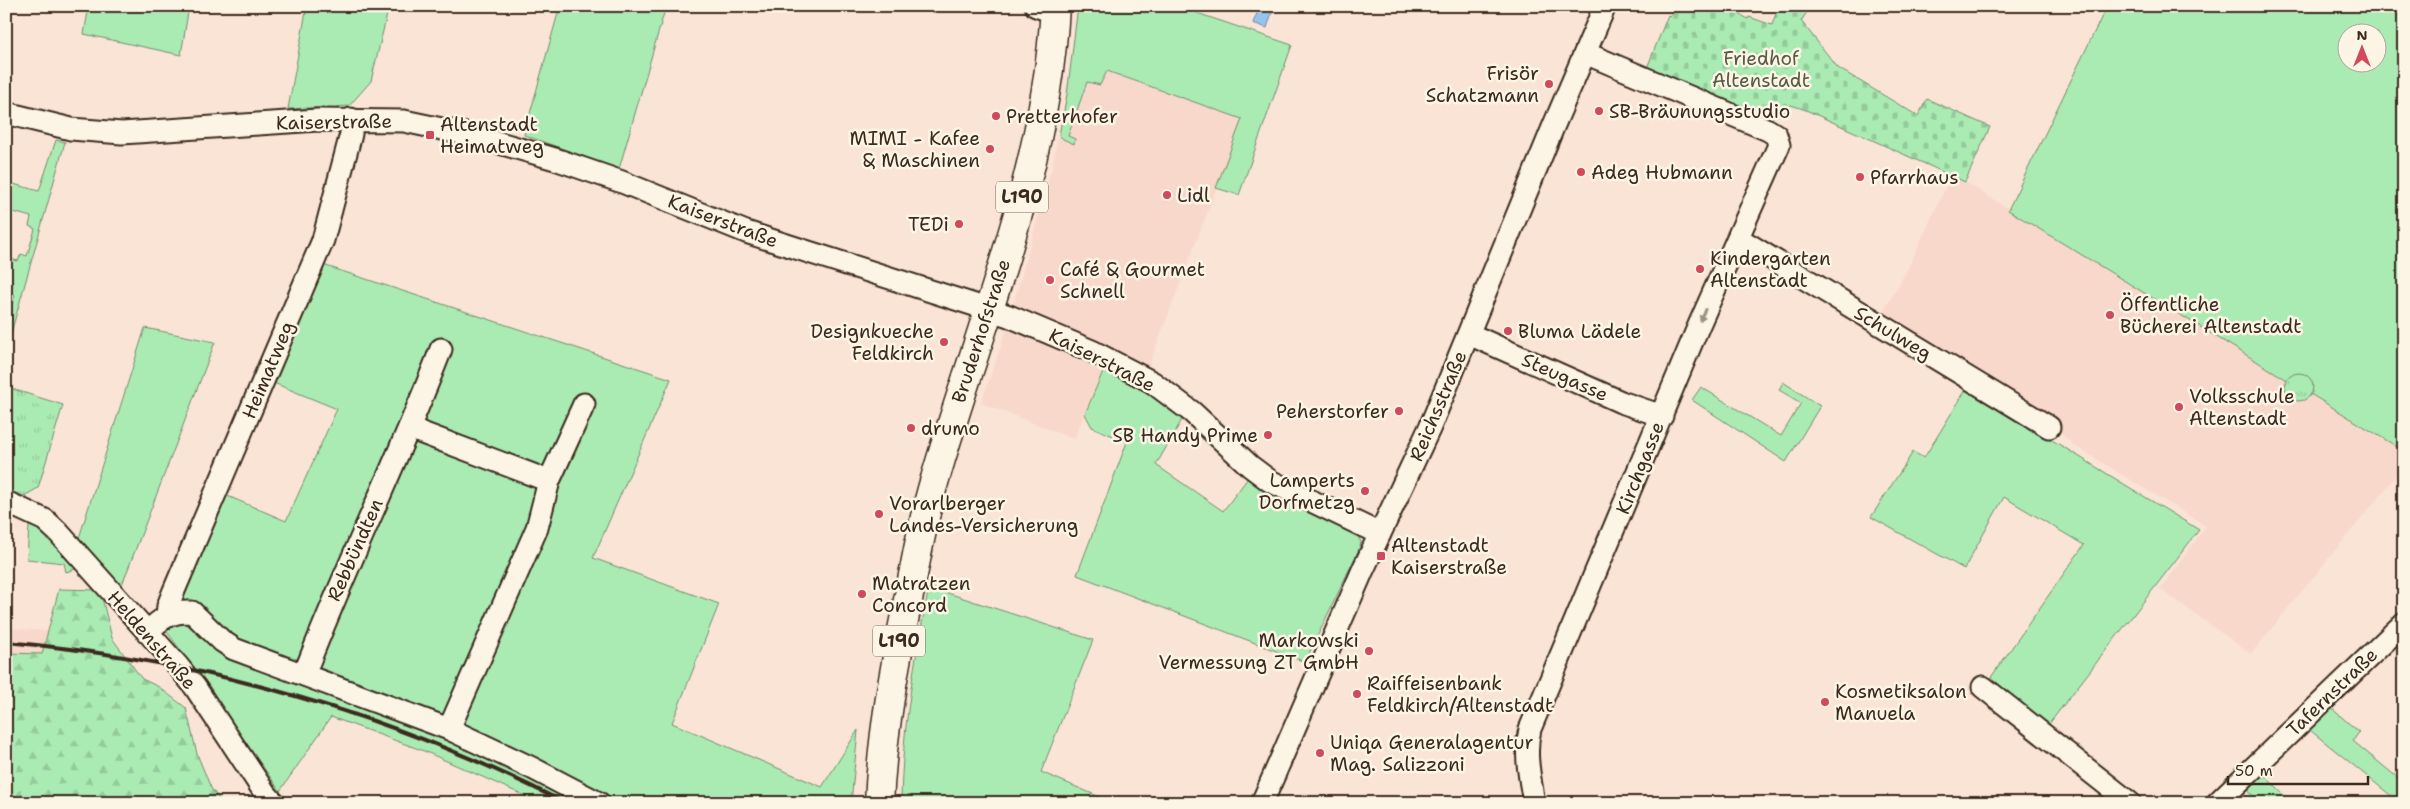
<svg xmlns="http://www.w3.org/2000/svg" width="2410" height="809" viewBox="0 0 2410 809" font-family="'Shantell Sans',sans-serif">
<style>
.built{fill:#f9d8cc}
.green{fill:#aaebb4;stroke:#728a69;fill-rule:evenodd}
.forest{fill:url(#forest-firs);stroke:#728a69}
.cemetery{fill:url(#cemetery-stones);stroke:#728a69}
.park{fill:url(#park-tufts);stroke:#728a69}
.water{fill:#96c4f1;stroke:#72869d}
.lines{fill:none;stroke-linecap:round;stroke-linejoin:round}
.minor-casing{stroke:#3b2a1e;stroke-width:25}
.primary-casing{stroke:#3b2a1e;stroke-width:31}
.minor{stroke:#fcf5e5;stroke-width:21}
.primary{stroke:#fcf5e5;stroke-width:28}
.rail{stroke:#3b2a1e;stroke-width:4}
.oneway{fill:#9c9082}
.poi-dot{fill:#d1495b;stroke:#fcf5e5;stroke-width:2}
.labels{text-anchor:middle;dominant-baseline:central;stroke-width:5;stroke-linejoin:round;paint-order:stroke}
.shield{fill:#fcf5e5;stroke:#75675a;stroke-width:1}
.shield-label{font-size:18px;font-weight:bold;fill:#3b2a1e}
.park-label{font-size:19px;fill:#575a44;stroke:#fcf5e5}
.poi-label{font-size:19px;fill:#3b2a1e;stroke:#fcf5e5;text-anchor:start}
.street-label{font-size:19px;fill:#3b2a1e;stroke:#fcf5e5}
</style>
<defs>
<pattern id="forest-firs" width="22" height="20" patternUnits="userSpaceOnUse" patternTransform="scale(1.25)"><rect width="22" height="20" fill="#aaebb4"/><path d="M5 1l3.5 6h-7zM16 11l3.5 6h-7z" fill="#93ca9a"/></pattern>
<pattern id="cemetery-stones" width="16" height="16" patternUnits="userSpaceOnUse" patternTransform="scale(1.25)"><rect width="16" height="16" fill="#aaebb4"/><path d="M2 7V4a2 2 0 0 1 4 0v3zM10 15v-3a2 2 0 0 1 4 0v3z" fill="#93ca9a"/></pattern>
<pattern id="park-tufts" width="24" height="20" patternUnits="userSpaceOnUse" patternTransform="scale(1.25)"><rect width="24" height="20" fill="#aaebb4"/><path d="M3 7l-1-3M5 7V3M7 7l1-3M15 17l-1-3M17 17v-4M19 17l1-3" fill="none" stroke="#93ca9a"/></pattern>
</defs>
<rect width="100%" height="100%" fill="#fae4d6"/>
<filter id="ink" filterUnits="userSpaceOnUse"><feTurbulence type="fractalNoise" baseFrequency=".02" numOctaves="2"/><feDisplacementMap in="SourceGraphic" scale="10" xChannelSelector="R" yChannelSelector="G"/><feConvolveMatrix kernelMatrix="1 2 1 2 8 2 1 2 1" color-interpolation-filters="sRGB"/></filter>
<g filter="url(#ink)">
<!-- built -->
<path class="built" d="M1072,59L1243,119L1148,368L1108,359L1074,439L981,403L1006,331L1052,167Z
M1951,176L1965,182L2404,451V466L2251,654L2160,589L2206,526L2073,445L2052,423L1881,316L1908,268Z
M6,628L48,631L42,655L6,653Z"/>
<!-- green -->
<path class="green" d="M89,6H189L181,55L84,34Z
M307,6H389L371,81L349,106L288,109Z
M560,6H666L619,169L524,135Z
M1078,6H1176L1292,45L1239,195L1216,188L1242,119L1107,71L1100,85L1087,82L1068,136L1075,139L1074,144L1063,139L1059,135L1067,95Z
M2107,6H2404V451L2008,210ZM2348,32H2378V62H2348Z
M56,140L65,142L6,351V322L15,295L10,292L13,282L6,280V258L18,261L21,254L27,256L35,229L29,226L31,217L6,210V182L39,191Z
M314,262L671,379L593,558L719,604L672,723L822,787L858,730L851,803H541L424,751L331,717L280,791L166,630L173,593L216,491L286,521L337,409L264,379Z
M145,328L215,342L120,590L79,538Z
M1104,369L1135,384L1183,418L1156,465L1223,511L1248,478L1256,485L1355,531L1361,542L1359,549L1305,662L1077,575L1127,442L1092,427L1085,414Z
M1783,382L1820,406L1786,462L1692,400L1701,387L1781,436L1801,403L1779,390Z
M1967,388L2199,530L2045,729L1987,683L2084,545L2004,497L1964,569L1871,517L1913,452L1924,458Z
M32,520L76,565L75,569L66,572L64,563L27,559L29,526Z
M929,587L1093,640L1041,772L1114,803H901C902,730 915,658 929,587Z
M2330,707L2359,732L2353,741L2404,783V803H2400L2305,726Z
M2260,771L2292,803H2259L2245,787Z"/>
<!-- forest -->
<path class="forest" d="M59,589L100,590L112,638L142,679L159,687L186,708L197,754L211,788L222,803H6V653L42,654Z"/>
<!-- cemetery -->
<path class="cemetery" d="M1675,6H1741L1738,13L1748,19L1749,17L1772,25L1778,8L1781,6H1811L1801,21L1838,68L1918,116L1927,99L1990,127L1965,182L1806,110L1791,105L1781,114L1766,119L1647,68L1668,15L1671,16Z"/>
<!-- park -->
<path class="park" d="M2285 387a14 14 0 1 1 28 0a14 14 0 1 1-28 0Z
M6,387L63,405L38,488L24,496L6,490Z"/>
<!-- water -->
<path class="water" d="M1260,6H1274L1267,28L1253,23Z"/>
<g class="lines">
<defs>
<path id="minor" d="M1036,6L1055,13
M6,113L71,129L122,133L318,120L404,121L475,136L555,159L622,182L746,232L1009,316L1094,352L1152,382L1192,412L1250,466L1270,481L1380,534
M1738,238L2049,427
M1469,334L1621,402L1662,416
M409,428L549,481
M6,502L45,520L58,532L178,666L195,687L265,793L274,803
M167,615L168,606L173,593L323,240L351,134V119
M147,632C162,618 171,611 192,612L222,641L234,649L449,729L532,768L599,803
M304,675C346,565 399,459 441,349
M1983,687L2130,803
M449,729L537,528L549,481L584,404
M1262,803L1362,572L1430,427L1554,125L1605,6
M1534,803C1530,778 1524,754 1530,729L1699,325L1779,145L1776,135L1768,130L1585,53
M2217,803L2404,623"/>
<path id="primary" d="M879,803C882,733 895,664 909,595C917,557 923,517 935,479C980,324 1047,170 1055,6"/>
</defs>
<!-- minor casing -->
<use href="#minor" class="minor-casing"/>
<!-- primary casing -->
<use href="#primary" class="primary-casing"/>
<!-- minor -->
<use href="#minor" class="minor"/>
<!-- primary -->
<use href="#primary" class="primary"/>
<!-- rail -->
<path class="rail" d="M6,642C201,659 391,714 565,803"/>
</g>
<!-- one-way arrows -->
<defs><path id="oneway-solid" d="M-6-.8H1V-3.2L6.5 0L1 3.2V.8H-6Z" transform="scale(1.25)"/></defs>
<use class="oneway" href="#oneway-solid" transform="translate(1703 315) rotate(114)"/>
</g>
<!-- markers -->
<g class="poi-dot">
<circle cx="1549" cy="84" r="5"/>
<circle cx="1599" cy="111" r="5"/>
<circle cx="996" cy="116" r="5"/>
<rect x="425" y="130" width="10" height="10" rx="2.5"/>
<circle cx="990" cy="149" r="5"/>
<circle cx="1581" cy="172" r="5"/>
<circle cx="1860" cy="177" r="5"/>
<circle cx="1167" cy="195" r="5"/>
<circle cx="959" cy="224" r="5"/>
<circle cx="1700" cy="269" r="5"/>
<circle cx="1050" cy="280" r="5"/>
<circle cx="2110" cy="315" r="5"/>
<circle cx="1508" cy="331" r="5"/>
<circle cx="944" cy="342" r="5"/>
<circle cx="2179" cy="407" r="5"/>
<circle cx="1399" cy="411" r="5"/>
<circle cx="911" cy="428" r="5"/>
<circle cx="1268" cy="435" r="5"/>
<circle cx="1365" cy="491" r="5"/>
<circle cx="879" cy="514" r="5"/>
<rect x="1376" y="551" width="10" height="10" rx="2.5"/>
<circle cx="862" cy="594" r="5"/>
<circle cx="1369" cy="651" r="5"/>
<circle cx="1357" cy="694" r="5"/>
<circle cx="1825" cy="702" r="5"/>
<circle cx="1320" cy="753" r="5"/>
</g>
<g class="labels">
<!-- shield labels -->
<g class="shield">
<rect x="996" y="181.5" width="52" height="31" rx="4"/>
<rect x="873" y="625.5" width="52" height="31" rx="4"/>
</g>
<g class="shield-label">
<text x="1022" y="197">L190</text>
<text x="899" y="641">L190</text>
</g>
<!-- park labels -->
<g class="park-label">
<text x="1761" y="58">Friedhof<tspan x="1761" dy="22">Altenstadt</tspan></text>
</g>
<!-- poi labels -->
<g class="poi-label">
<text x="1539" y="73" text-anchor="end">Frisör<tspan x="1539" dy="22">Schatzmann</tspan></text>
<text x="1609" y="111">SB-Bräunungsstudio</text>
<text x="1006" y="116">Pretterhofer</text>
<text x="440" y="124">Altenstadt<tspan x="440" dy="22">Heimatweg</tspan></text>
<text x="980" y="138" text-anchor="end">MIMI - Kafee<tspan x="980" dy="22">&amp; Maschinen</tspan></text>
<text x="1591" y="172">Adeg Hubmann</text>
<text x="1870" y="177">Pfarrhaus</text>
<text x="1177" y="195">Lidl</text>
<text x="949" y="224" text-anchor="end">TEDi</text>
<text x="1710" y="258">Kindergarten<tspan x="1710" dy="22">Altenstadt</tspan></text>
<text x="1060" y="269">Café &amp; Gourmet<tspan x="1060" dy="22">Schnell</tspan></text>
<text x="2120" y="304">Öffentliche<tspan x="2120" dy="22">Bücherei Altenstadt</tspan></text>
<text x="934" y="331" text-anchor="end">Designkueche<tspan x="934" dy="22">Feldkirch</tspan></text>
<text x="1518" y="331">Bluma Lädele</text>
<text x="2189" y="396">Volksschule<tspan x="2189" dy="22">Altenstadt</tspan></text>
<text x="1389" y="411" text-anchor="end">Peherstorfer</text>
<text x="921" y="428">drumo</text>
<text x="1258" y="435" text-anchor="end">SB Handy Prime</text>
<text x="1355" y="480" text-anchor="end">Lamperts<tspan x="1355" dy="22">Dorfmetzg</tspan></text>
<text x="889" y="503">Vorarlberger<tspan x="889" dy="22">Landes-Versicherung</tspan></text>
<text x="1391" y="545">Altenstadt<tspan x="1391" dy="22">Kaiserstraße</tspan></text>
<text x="872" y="583">Matratzen<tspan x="872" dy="22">Concord</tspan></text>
<text x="1359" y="640" text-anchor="end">Markowski<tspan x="1359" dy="22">Vermessung ZT GmbH</tspan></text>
<text x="1367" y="683">Raiffeisenbank<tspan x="1367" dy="22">Feldkirch/Altenstadt</tspan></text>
<text x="1835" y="691">Kosmetiksalon<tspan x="1835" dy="22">Manuela</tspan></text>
<text x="1330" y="742">Uniqa Generalagentur<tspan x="1330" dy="22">Mag. Salizzoni</tspan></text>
</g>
<!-- street labels -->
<g class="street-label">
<text transform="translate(334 122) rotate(-1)">Kaiserstraße</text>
<text transform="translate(723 221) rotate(21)">Kaiserstraße</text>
<text transform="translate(981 331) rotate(-72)">Bruderhofstraße</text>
<text transform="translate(1893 333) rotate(31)">Schulweg</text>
<text transform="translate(1102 360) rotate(27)">Kaiserstraße</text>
<text transform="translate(268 370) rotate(-67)">Heimatweg</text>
<text transform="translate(1565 377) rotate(24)">Steugasse</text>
<text transform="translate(1438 406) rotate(-67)">Reichsstraße</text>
<text transform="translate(1640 468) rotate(-68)">Kirchgasse</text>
<text transform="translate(355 550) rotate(-66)">Rebbündten</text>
<text transform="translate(152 640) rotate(49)">Heldenstraße</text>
<text transform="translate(2332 692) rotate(-44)">Tafernstraße</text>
</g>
</g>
<!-- margin -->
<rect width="2410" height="809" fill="none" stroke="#fcf5e5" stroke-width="25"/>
<rect x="12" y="12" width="2385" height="784" fill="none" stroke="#3b2a1e" stroke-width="2" filter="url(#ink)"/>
<!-- north arrow -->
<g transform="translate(2362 48)"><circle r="24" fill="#fcf5e5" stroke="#afa495"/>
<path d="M0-4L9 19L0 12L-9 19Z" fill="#d1495b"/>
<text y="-8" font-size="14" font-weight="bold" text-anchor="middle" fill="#3b2a1e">N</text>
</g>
<!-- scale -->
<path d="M2228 776v8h140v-8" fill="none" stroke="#3b2a1e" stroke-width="2.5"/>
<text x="2235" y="776" font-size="15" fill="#3b2a1e" stroke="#fcf5e5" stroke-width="4" paint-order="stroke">50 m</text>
</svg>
